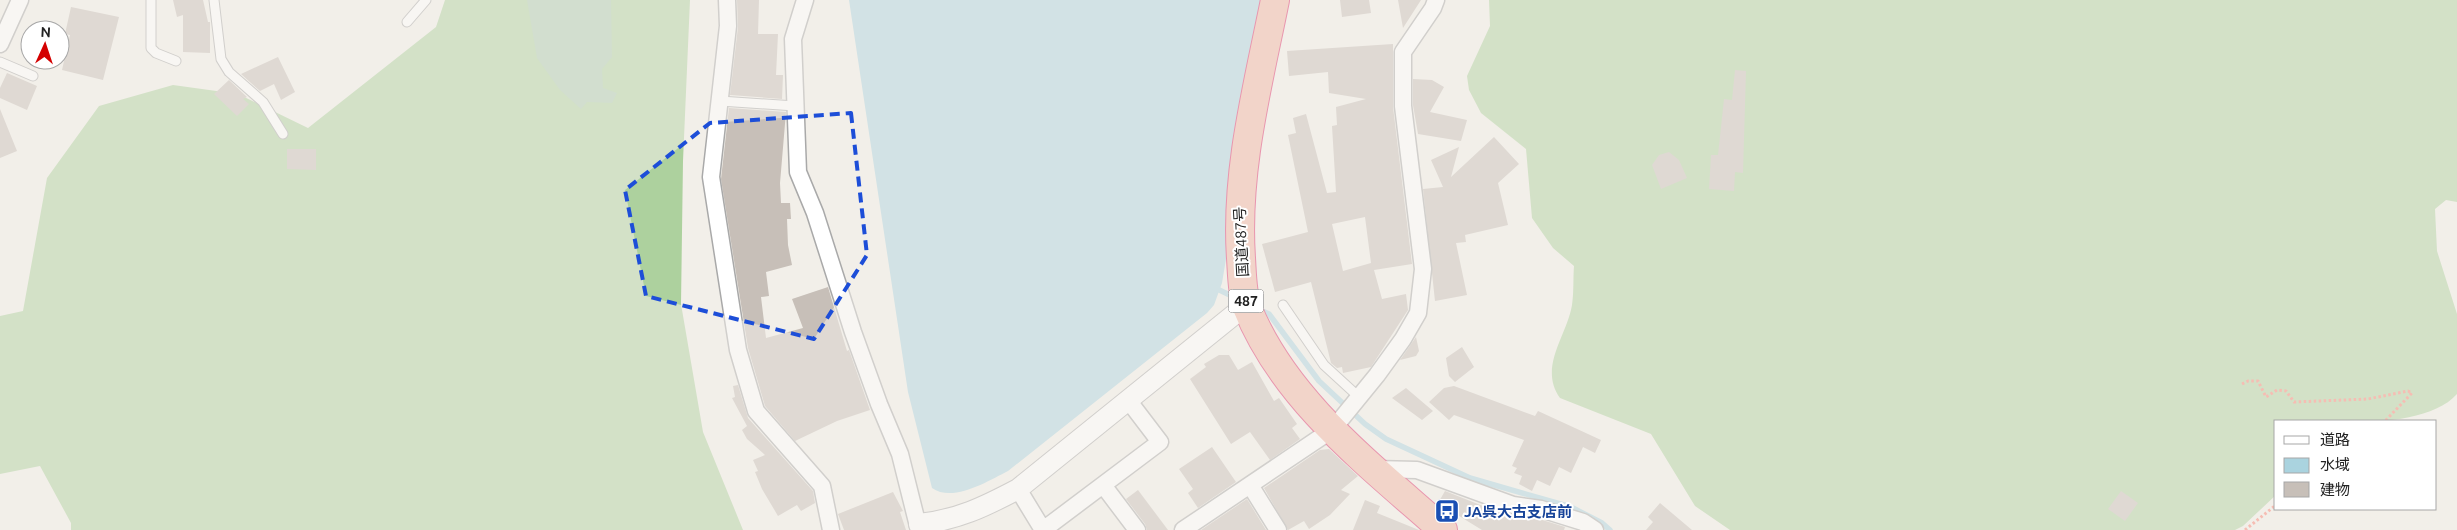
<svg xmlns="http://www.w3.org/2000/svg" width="2457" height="530" viewBox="0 0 2457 530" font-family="Ubuntu,'Noto Sans JP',sans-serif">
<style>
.forest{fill:#add19e}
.cemetery{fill:#aacbaf}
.water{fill:#aad3df}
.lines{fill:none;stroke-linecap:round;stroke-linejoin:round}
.stream{stroke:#aad3df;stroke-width:5.5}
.building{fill:#c7bfb8;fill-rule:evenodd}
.service-casing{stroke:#a9a9a9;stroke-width:11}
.minor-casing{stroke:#a9a9a9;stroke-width:19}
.tertiary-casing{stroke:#a9a9a9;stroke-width:22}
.trunk-casing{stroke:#dc2a67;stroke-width:30}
.path{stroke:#fa8072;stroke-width:3;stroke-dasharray:2.5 2.5;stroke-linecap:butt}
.service{stroke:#fff;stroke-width:9}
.minor{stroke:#fff;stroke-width:16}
.tertiary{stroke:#fff;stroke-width:20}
.trunk{stroke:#f2b4a3;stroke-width:28}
.marked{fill:none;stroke:#1d4ed8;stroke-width:4;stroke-dasharray:10 6;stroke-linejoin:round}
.labels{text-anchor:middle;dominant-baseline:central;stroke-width:4;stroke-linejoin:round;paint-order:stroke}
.shield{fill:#fff;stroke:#646464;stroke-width:1}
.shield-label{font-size:14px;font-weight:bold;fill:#222}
.street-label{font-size:15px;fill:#222;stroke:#fff}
.transit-label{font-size:15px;font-weight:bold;fill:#164399;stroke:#fff;text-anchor:start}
</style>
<rect width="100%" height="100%" fill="#f2efe9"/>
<!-- forest -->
<path class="forest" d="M445,0H690L683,161L681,304L703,432L743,530H71V523L40,466L0,474V316L23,311L47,178L99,106L173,85L238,94L308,128L436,27Z
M1489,0H2457V202L2446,200L2435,209L2437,251L2457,314V394C2423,432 2324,421 2276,421V495L2243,526L2235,530H1730L1695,506L1651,434L1560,398C1538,367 1567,336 1572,305C1574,292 1573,278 1574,266L1553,248L1532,218L1526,149L1481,113L1469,90L1467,76L1490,26Z"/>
<!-- cemetery -->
<path class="cemetery" d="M527,0H611L612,57L602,69L603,88L617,93L612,103L587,102L581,109L560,90L537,58Z"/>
<!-- water -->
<path class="water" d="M849,0H1264L1226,211V259L1222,283L1214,305L1207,313L1008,471C988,481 953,503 932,488L908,392Z"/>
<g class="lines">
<!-- stream -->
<path class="stream" d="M1213,287L1236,298
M1258,309L1269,314L1319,381L1365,424L1386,439L1470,478L1571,507L1602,523L1610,530"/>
</g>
<!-- building -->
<path class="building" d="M173,0H203L208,22H210V53L183,52V15L177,17Z
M737,0H759L758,34H778L776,75H783L782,99L730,95L738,27Z
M1340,0H1369L1371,13L1342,17Z
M1398,0H1421L1403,28Z
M71,7L119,17L103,80L62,70L70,35L65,34Z
M1393,44V107L1412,264L1374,270L1382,299L1406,294L1408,310L1371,367L1343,373L1342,367L1337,368L1331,363L1311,282L1275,292L1262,244L1308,232L1288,135L1296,133L1293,118L1306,114L1327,193L1336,192L1332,126L1337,125L1336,107L1366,99L1329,93L1328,72L1289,76L1287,51ZM1365,217L1371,263L1343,271L1332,224Z
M278,57L295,92L281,100L274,84L260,91L241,74Z
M1735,70L1746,71L1743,173L1735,172L1734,191L1709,189L1711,155H1718L1724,99L1732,100Z
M7,73L37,86L27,110L0,98V88Z
M1413,79L1432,80L1444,87L1430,112L1467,120L1461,141L1418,134L1413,105Z
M229,80L247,97L243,99L249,104L237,116L214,94Z
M729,108L786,112L780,183L781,203H790L791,219H787L788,245L792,265L766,272L769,296L761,297L766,338L803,328L792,299L828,287L847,351L849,350L870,410L837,421L795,441L765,406L748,348L721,179Z
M0,109L17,151L0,158Z
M1494,137L1519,164L1498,183L1508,225L1465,235L1466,242L1456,243L1467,295L1435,301L1423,189L1443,187L1431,160L1459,147L1451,177Z
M287,149H316V170L287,169Z
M1669,152L1679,160L1687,178L1661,189L1652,165L1659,155Z
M1416,337L1419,351L1416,356L1400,360Z
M1462,347L1474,367L1455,382L1449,376L1446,358Z
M1219,355H1229L1238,370L1252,362L1274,401L1279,398L1297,424L1292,428L1300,439L1270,460L1250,432L1231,444L1190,379L1206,367L1204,364Z
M738,385L748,418L813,491L815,503L801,511L797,505L778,516L762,489L755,472L758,471L753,460L765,455L747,439L742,430L747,426L732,398L735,397L733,386Z
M1454,386L1535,416L1538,411L1601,440L1595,453L1583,447L1571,473L1559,467L1550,486L1537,480L1532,491L1519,484L1522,476L1514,473L1517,468L1512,466L1524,440L1454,415L1449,420L1429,402L1444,388Z
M1406,388L1433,411L1422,420L1392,398Z
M1212,447L1236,482L1198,508L1188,493L1193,489L1179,469Z
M1329,449L1358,476L1341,490L1350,494L1330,515L1309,529L1304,521L1288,530L1264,488L1320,450Z
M1138,490L1168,530H1147L1145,524L1126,499Z
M1445,491L1498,512L1539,519L1565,527L1564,530H1482L1438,503Z
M2121,491L2138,503L2125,521L2108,509Z
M893,492L903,511L900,512L906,530H844L838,514Z
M1247,499L1266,530H1201Z
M1365,500L1380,506L1377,513L1419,530H1353Z
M1660,503L1692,530H1646L1653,522L1648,517Z"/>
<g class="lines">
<defs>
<path id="service" d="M151,0V48L156,53L176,61
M214,0L221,59L229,72L263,102L283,134
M407,22L426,0
M0,62L33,76
M720,101L795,106
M1283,305L1324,365L1360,398"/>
<path id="minor" d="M727,0L728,26L711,177L738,350L756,411L822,486L831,530
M805,0L793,39L798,172L815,213L853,332L879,404L900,454L919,530
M0,44L20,0
M1375,469L1417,470L1513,505L1541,509L1583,522L1595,530
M1103,485L1137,530
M1250,485L1278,530
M1018,489L1043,530
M1043,530L1160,442L1128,400
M1183,530L1333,429L1377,375L1403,339L1418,313L1423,269L1403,106V52L1433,8L1436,0"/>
<path id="tertiary" d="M919,524C957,520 984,507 1018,489L1246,305"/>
<path id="trunk" d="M1275,0C1258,85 1235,171 1241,258C1242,273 1242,293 1247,307C1284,400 1370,465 1443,530"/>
</defs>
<!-- service casing -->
<use href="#service" class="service-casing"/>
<!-- minor casing -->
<use href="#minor" class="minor-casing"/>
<!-- tertiary casing -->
<use href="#tertiary" class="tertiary-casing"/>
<!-- trunk casing -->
<use href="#trunk" class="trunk-casing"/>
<!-- path -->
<path class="path" d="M2242,384L2248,381H2258L2266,397L2277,390L2286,391L2294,402L2368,399L2408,391L2412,393L2385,421
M2245,530L2276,505"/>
<!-- service -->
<use href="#service" class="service"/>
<!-- minor -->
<use href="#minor" class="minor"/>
<!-- tertiary -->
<use href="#tertiary" class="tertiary"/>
<!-- trunk -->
<use href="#trunk" class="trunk"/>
</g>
<!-- marked area -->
<path d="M0 0H2457V530H0ZM851,113L867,255L814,339L646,296L625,190L710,123Z" fill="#f2efe9" fill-opacity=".55" fill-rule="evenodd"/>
<path class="marked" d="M851,113L867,255L814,339L646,296L625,190L710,123Z"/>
<!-- icons -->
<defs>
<symbol id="bus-square" viewBox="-11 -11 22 22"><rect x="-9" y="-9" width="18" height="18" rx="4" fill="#1a4fb4" stroke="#fff"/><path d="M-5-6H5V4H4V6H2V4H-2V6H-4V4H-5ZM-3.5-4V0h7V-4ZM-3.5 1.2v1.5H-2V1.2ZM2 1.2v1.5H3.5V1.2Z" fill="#fff"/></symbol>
</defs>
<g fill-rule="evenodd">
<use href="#bus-square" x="1433" y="497" width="28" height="28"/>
</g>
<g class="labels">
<!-- shield labels -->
<rect class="shield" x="1228.5" y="289.5" width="35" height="23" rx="4"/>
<g class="shield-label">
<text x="1246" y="301">487</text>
</g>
<!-- street labels -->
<g class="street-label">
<text transform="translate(1241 242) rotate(-93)">国道487号</text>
</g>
<!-- transit labels -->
<g class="transit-label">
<text x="1464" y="511">JA呉大古支店前</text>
</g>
</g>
<!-- legend -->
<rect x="2274" y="420" width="162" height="90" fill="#ffffff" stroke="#a7a7a7"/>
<rect x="2284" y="436" width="25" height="8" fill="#ffffff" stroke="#a7a7a7"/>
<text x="2320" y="445" font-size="15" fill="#222222">道路</text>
<rect x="2284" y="458" width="25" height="15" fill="#aad3df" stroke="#a7a7a7"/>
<text x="2320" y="470" font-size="15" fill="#222222">水域</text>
<rect x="2284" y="482" width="25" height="15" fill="#c7bfb8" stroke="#a7a7a7"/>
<text x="2320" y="495" font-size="15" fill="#222222">建物</text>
<!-- north arrow -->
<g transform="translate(45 45) rotate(3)"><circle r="24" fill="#ffffff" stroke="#a7a7a7"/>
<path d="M0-4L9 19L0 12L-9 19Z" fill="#d40000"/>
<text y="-8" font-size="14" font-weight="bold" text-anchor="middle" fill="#222222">N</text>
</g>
</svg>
